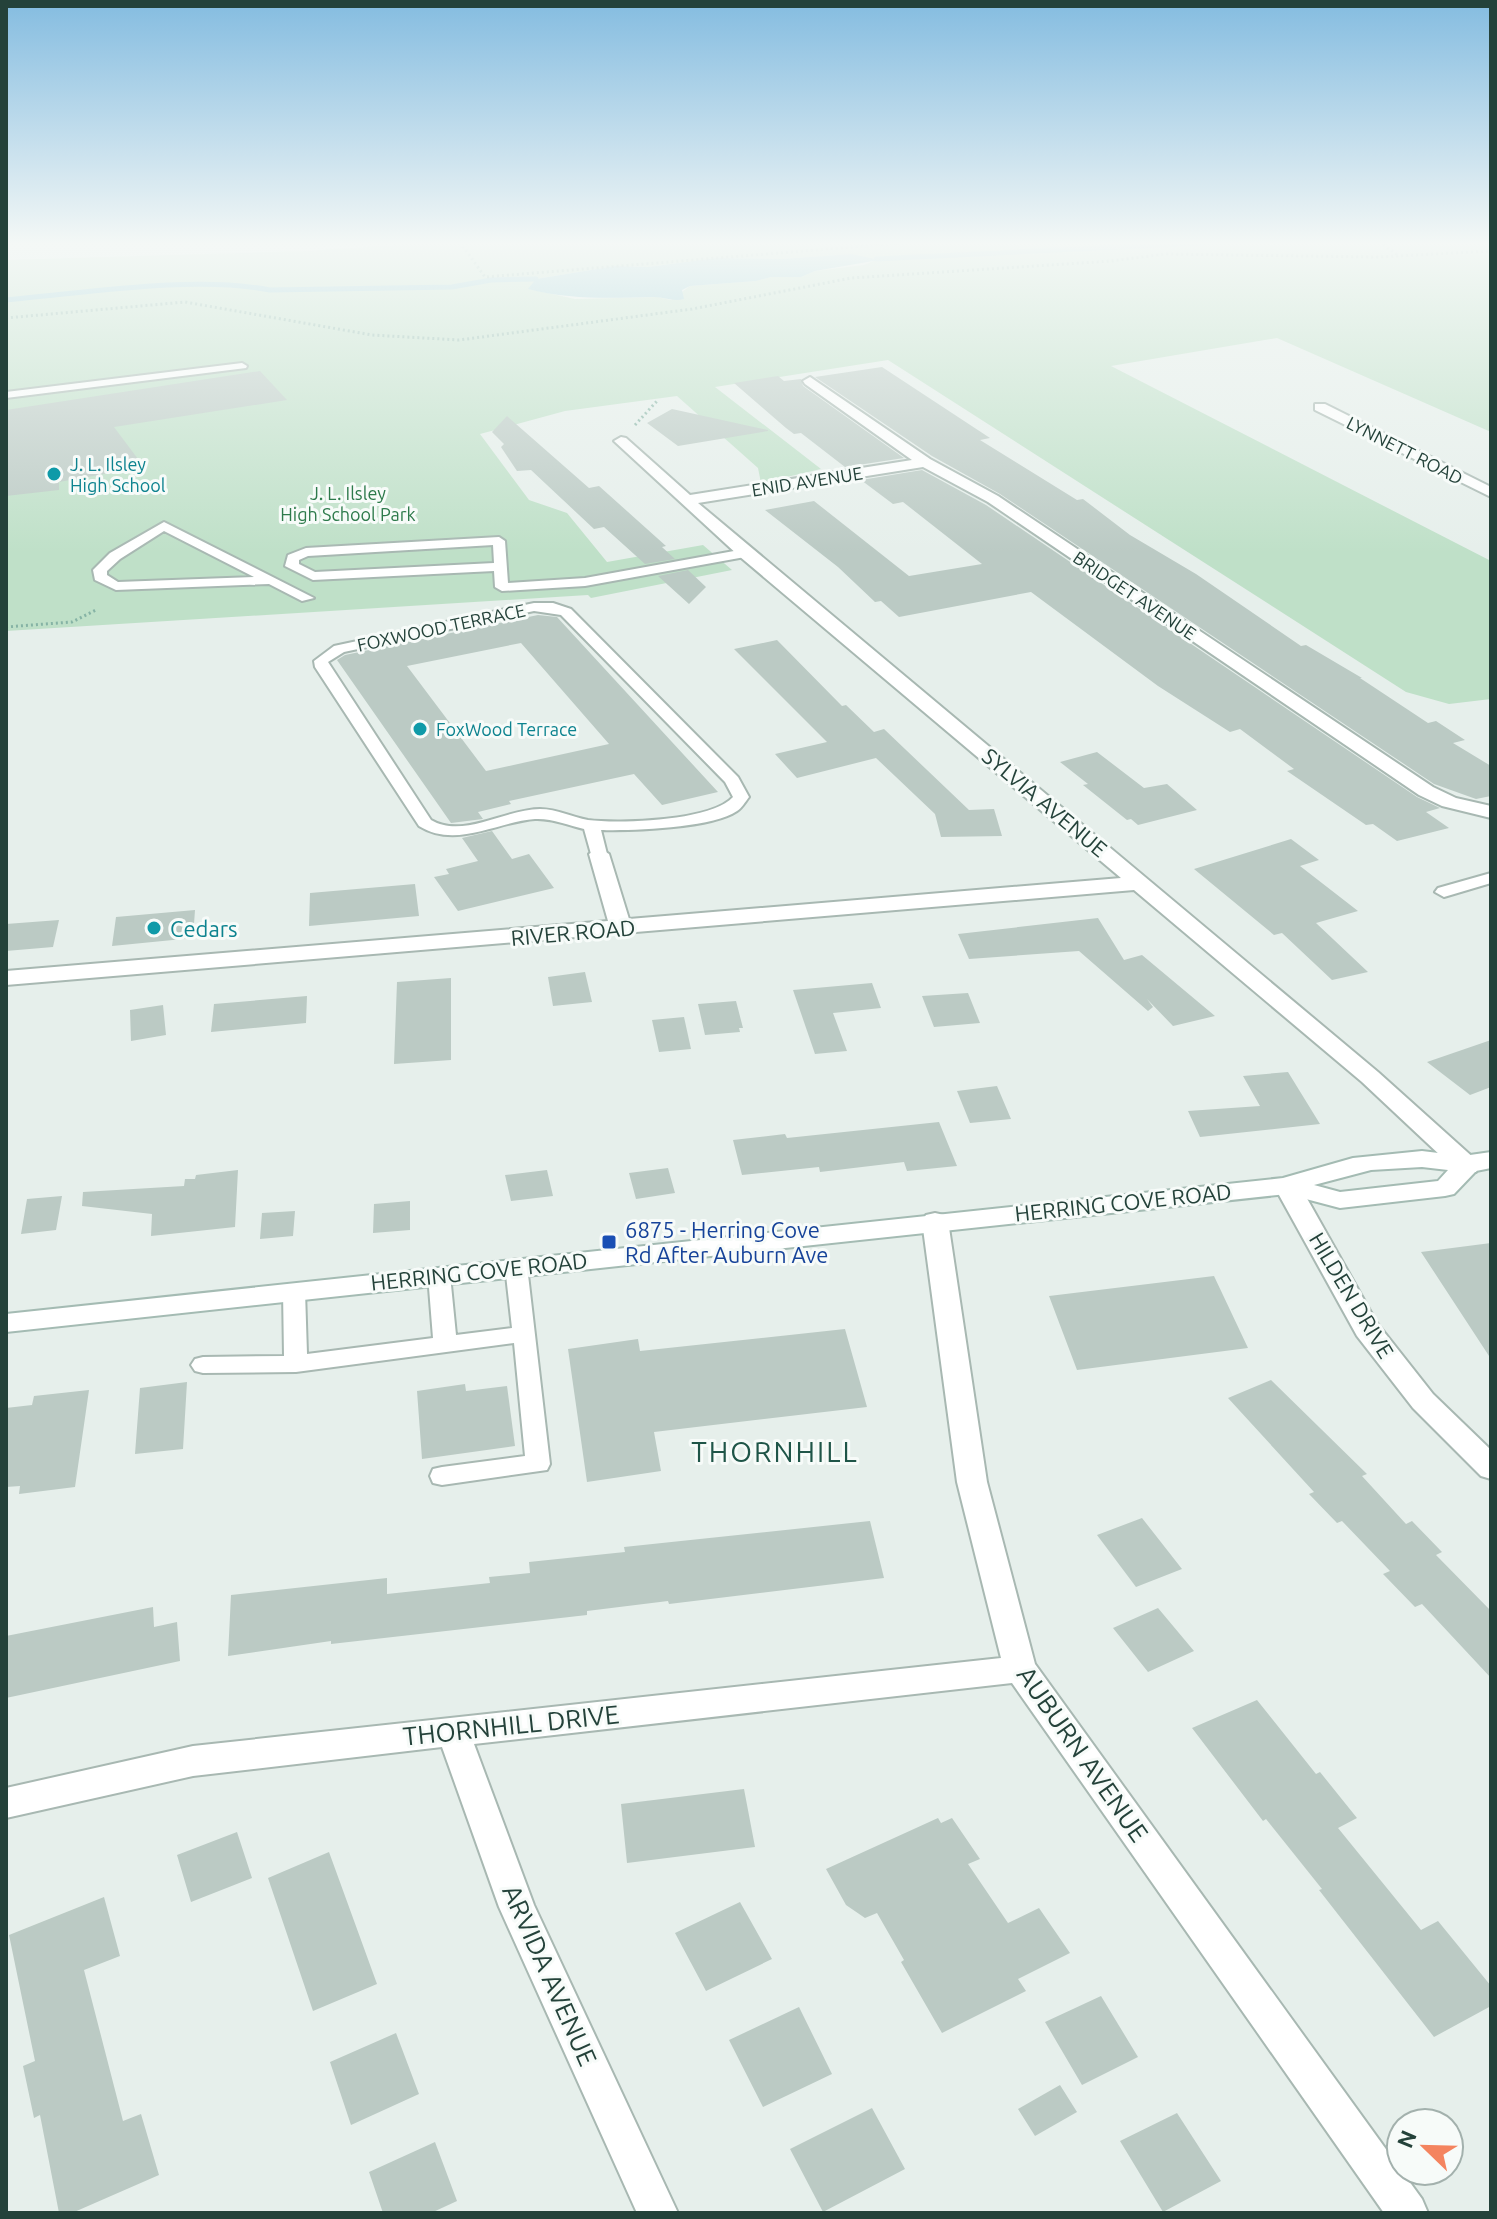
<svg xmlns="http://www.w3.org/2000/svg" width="1497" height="2219" viewBox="0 0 1497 2219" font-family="Ubuntu,sans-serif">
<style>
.green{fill:#bfe0c8;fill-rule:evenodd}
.water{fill:#8ec9d4}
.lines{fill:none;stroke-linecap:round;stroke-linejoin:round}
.stream{stroke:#8ec9d4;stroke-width:5}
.building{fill:#bbcac4;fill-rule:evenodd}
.service-casing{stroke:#a8b8b2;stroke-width:4}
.minor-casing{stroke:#a8b8b2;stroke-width:4}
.secondary-casing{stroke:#a4bbb3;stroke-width:4}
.path{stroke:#86b3a5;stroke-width:3;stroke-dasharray:2 3;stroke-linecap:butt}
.service{fill:#fff;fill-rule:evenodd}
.minor{fill:#fff;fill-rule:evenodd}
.secondary{fill:#fff;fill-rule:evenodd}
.culture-dot{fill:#0f9aa8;stroke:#f7fbf9;stroke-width:3}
.transit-dot{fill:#1a4fb4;stroke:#f7fbf9;stroke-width:3}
.labels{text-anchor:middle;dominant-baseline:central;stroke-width:6;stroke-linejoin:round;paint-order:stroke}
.far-street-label{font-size:18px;fill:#24423a;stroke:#f7fbf9}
.far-culture-label{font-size:18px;fill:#0d838f;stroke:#f7fbf9;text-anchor:start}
.far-park-label{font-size:18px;fill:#2d7a4b;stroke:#f7fbf9}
.street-label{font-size:22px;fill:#24423a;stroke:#f7fbf9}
.culture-label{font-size:22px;fill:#0d838f;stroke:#f7fbf9;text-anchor:start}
.transit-label{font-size:22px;fill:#164399;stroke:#f7fbf9;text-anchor:start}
.near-street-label{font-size:26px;fill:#24423a;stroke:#f7fbf9}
.near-neighbourhood-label{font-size:28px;letter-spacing:2px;fill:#1f5548;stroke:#f7fbf9}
</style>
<rect width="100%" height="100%" fill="#e6efeb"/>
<!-- green -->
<path class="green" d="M446,242H1491V432L1277,338L1111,366L1491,561V699L1449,704L1406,692L888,360L715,387L821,469L761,483L758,468L677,396L565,411L480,434L529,500L567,513L607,562L703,545L732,570L591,598L588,595L6,631V260L304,251ZM852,254L876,260L864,265L815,271L801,277H771L755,281L690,286L671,300L658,297L575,299L529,289L536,279L615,266L648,267L716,258L782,259Z"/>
<!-- water -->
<path class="water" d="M852,254L879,260L815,271L801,277H771L756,281L690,286L682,290L684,299C673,302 665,297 654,297C610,298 571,300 528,289L536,279L615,266L648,267L716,258L782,259Z"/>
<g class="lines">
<!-- stream -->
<path class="stream" d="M876,259L1222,242
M6,300C85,293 194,275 270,290L452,287L491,280L536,279"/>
</g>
<!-- building -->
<path class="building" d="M882,367L990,438L980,440L1077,500L1083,499L1130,535L1196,574L1301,646L1306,645L1362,678H1360L1428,723L1436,721L1465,740L1453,743L1491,766V796L1476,799L1434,784L1000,494L932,456L815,377Z
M260,371L287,400L114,427L144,467L59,482V490L6,496V410Z
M778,376L784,381L801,379L803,386L904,458L845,467L801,433L794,434L786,428L734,383Z
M672,409L768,430V431L678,446L647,423Z
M507,416L589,488L599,486L666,546L662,547L675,559L645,564L604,527L594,529L531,470L517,471L501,447L504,444L492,432Z
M922,470L986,505L1417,797L1440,808L1426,812L1449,828L1397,841L1373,824L1366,825L1287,771L1294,769L1240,729L1230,732L1158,686L1031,592L899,617L881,601L875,602L838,567L765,510L814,501L909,576L982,564L903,502L893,504L861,480Z
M688,570L706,587L689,604L658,576Z
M538,615L557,617L718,792L662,805L634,774L509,801L511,804L478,812L483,819L451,823L337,660L345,655ZM521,643L609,744L486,771L407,666Z
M777,640L842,706L846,705L874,732L884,729L969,810L994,809L1002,836L941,837L935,814L876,758L797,778L775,754L827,742L734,649Z
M1097,752L1144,788L1167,784L1197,810L1138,825L1131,819L1127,820L1083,785L1088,784L1060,762Z
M492,831L512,859L529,854L554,888L458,911L434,877L449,874L446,869L478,861L462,838Z
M1291,839L1319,860L1300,866L1358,911L1316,923L1368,972L1332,980L1282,933L1274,935L1194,869Z
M415,884L419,916L309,926L310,893Z
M195,910L193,938L112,946L116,917Z
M1098,918L1124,960L1142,955L1215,1016L1173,1026L1147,999L1153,1007L1148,1011L1079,951L969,959L958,934Z
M59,920L53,947L6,951V924Z
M585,972L592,1002L553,1006L548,977Z
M451,978V1060L394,1064L397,982Z
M872,983L881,1008L833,1013L847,1051L815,1054L793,990Z
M968,993L980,1023L934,1027L922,996Z
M307,996L306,1023L211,1032L214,1004Z
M736,1001L743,1028H739L740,1032L705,1035L698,1004Z
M163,1005L166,1035L131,1041L130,1010Z
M684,1017L691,1049L659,1052L652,1020Z
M1491,1040V1087L1470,1095L1427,1062Z
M1288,1072L1320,1124L1200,1137L1188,1111L1260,1106L1243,1076Z
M997,1086L1011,1119L970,1123L957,1091Z
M939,1122L957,1166L907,1171L904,1162L820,1172L819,1167L742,1175L733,1140L785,1134L787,1138Z
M668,1168L675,1193L636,1199L629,1173Z
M238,1170L235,1227L151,1236L152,1214L82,1206L83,1192L184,1186L185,1179H195L196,1175Z
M547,1170L553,1196L511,1201L505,1175Z
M62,1196L56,1230L21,1234L27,1199Z
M410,1201V1230L373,1233L374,1204Z
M295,1211L293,1236L260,1239L262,1213Z
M1491,1243V1359L1421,1252Z
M1214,1276L1248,1348L1077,1370L1049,1296Z
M845,1329L867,1407L654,1432L661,1471L587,1482L568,1349L638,1339L640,1351Z
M1271,1380L1367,1474L1362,1476L1406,1524L1412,1521L1442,1552L1436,1555L1491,1611V1678L1422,1604L1415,1607L1383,1574L1390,1571L1342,1521L1337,1523L1309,1494L1314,1492L1228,1398Z
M187,1382L183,1449L135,1454L140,1388Z
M465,1384L466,1391L507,1386L515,1446L422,1459L417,1391Z
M89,1390L75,1487L19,1494L20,1486L6,1487V1408L32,1405L34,1396Z
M1142,1518L1182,1569L1136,1587L1097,1535Z
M870,1521L884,1578L669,1604L668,1601L587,1611V1615L331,1644V1641L228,1656L231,1595L387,1578V1594L490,1583L489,1577L530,1573L529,1562L625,1552L624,1547Z
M153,1607L154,1627L177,1622L180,1661L6,1698V1636Z
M1158,1608L1194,1651L1148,1672L1113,1628Z
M1257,1700L1316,1774L1320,1772L1357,1818L1338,1828L1421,1930L1438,1921L1491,1986V2006L1434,2037L1319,1890L1322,1889L1266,1819L1263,1821L1192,1728Z
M744,1789L755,1847L627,1863L621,1804Z
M938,1818L941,1823L952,1818L980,1859L968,1864L1008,1923L1039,1908L1070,1953L1018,1979L1026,1991L942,2033L901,1962L904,1960L877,1913L865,1918L846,1905L826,1869Z
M237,1832L252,1878L191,1902L177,1855Z
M329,1852L377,1984L313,2011L268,1878Z
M104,1897L120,1956L84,1970L123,2121L141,2114L159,2175L72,2213H59L40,2115L34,2118L23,2066L35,2061L9,1935Z
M740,1902L772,1959L706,1991L675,1933Z
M1101,1996L1138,2057L1082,2085L1045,2022Z
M799,2007L832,2074L763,2107L729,2040Z
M396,2033L419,2094L351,2125L330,2062Z
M1060,2085L1077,2112L1035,2136L1018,2109Z
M872,2108L905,2169L823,2212L790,2149Z
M1177,2113L1221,2181L1163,2212L1120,2141Z
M435,2142L457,2201L431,2213H383L369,2172Z"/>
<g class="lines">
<defs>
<path id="service" d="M242,363L247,366L246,368L6,398V392Z
M164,522L314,598L302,601L269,584L116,590L95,580L93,570L110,553ZM164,531L254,577L118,582L107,575V571L120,559Z
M499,537L505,541L508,583L585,578L745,549L752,553L745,557L585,586L502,591L495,587L494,571L313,580L285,566L288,555L306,548ZM493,545L494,563L315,572L299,564V560L308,556Z
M534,603H553L571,609L738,777L749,797C745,802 742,808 737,811C712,828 632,831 601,830L607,854L599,859L591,854L584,829C568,825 551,818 535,819C496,822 456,849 419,826L315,667L314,661L334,646ZM534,611L561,615L725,782L733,797C712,821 619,824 588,820C572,817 557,809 540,809C505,809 463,839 431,820L328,662L344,652Z
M1491,873V883L1444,897L1435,892L1438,888Z
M516,1259L524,1261L527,1266L550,1464L547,1470L442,1485L433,1483L430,1476L433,1469L442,1467L525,1456L514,1343L296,1372L203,1373L195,1371L191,1365L195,1359L203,1357L284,1356L283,1291L286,1286H302L305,1291L307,1354L433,1338L428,1275L431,1270H447L450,1275L456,1335L512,1328L505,1266L508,1261Z"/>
<path id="minor" d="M810,377L930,459L998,496L1433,787L1456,798L1491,806V818L1442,806L1419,795L988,502L923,467L698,503L1378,1072L1476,1160L1479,1166L1476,1172H1458L1362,1082L1134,890L6,985V971L608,921L589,854L599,848L609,854L629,919L1121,878L739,556L614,441L621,437L626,438L690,495L912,460L805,384L803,381Z
M1315,404H1325L1491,487V497L1315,410Z
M1287,1178L1296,1180L1300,1186L1377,1323L1433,1394L1491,1450V1479L1481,1476L1413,1408L1357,1336L1274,1186L1278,1180Z
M935,1213L944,1215L948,1221L987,1482L1035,1664L1422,2199L1428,2213H1384L1012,1683L474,1744L534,1905L678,2213H637L499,1907L442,1747L193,1776L6,1818V1788L193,1746L1001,1658L957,1482L922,1221L926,1215Z"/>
<path id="secondary" d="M1422,1151L1463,1156L1491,1152V1168L1476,1171L1454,1194L1445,1196L1340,1208L1287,1194L6,1332V1314L1283,1178L1353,1158ZM1422,1167L1448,1170L1438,1181L1340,1192L1314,1185L1371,1170Z"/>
</defs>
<!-- service casing -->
<use href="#service" class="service-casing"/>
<!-- minor casing -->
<use href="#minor" class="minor-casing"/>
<!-- secondary casing -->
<use href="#secondary" class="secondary-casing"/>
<!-- path -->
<path class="path" d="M460,242L485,277L913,242
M1379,242L1398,255
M6,318L185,302L372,335L459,340L692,309L851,278L1111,261L1165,254L1377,257L1491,251
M635,425L657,401
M6,627L72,622L96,610"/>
<!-- service -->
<use href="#service" class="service"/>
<!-- minor -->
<use href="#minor" class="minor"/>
<!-- secondary -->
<use href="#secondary" class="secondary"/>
</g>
<!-- sky -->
<linearGradient id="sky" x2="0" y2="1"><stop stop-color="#84bce0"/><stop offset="0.44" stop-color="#f4f8f6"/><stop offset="1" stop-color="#f4f8f6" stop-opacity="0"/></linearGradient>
<rect width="1497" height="553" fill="url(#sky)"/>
<!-- markers -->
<g class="culture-dot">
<circle cx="54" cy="474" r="8"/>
<circle cx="420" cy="729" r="8"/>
<circle cx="154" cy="928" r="8"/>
</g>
<rect class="transit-dot" x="601" y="1234" width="16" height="16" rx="4"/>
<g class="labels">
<!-- far-street labels -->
<g class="far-street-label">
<text transform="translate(1405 450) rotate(27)">LYNNETT ROAD</text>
<text transform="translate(807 481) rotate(-9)">ENID AVENUE</text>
<text transform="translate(1135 595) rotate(34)">BRIDGET AVENUE</text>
<text transform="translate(441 627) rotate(-12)">FOXWOOD TERRACE</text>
</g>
<!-- far-culture labels -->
<g class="far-culture-label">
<text x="70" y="464">J. L. Ilsley<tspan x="70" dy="21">High School</tspan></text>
<text x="436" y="729">FoxWood Terrace</text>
</g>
<!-- far-park labels -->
<g class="far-park-label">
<text x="348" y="493">J. L. Ilsley<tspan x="348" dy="21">High School Park</tspan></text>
</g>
<!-- street labels -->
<g class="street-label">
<text transform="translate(1045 802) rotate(40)">SYLVIA AVENUE</text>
<text transform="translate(573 932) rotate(-5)">RIVER ROAD</text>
<text transform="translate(1123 1202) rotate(-6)">HERRING COVE ROAD</text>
<text transform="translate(479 1271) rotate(-6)">HERRING COVE ROAD</text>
<text transform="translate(1352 1295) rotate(59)">HILDEN DRIVE</text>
</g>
<!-- culture labels -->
<g class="culture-label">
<text x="170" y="928">Cedars</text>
</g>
<!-- transit labels -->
<g class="transit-label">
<text x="625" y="1229">6875 - Herring Cove<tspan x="625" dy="25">Rd After Auburn Ave</tspan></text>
</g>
<!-- near-street labels -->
<g class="near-street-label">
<text transform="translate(511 1725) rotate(-6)">THORNHILL DRIVE</text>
<text transform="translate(1083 1754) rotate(55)">AUBURN AVENUE</text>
<text transform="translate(550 1975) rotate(66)">ARVIDA AVENUE</text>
</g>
<!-- near-neighbourhood labels -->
<g class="near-neighbourhood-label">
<text x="775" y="1451">THORNHILL</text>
</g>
</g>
<!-- border -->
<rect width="1497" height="2219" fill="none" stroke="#24423a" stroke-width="16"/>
<!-- north arrow -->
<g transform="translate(1425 2147) rotate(293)"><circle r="38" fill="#f7fbf9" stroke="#a3b1ad" stroke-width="2"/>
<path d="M0-6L14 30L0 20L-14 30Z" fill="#f4845f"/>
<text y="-12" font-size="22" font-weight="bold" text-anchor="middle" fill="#24423a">N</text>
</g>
</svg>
